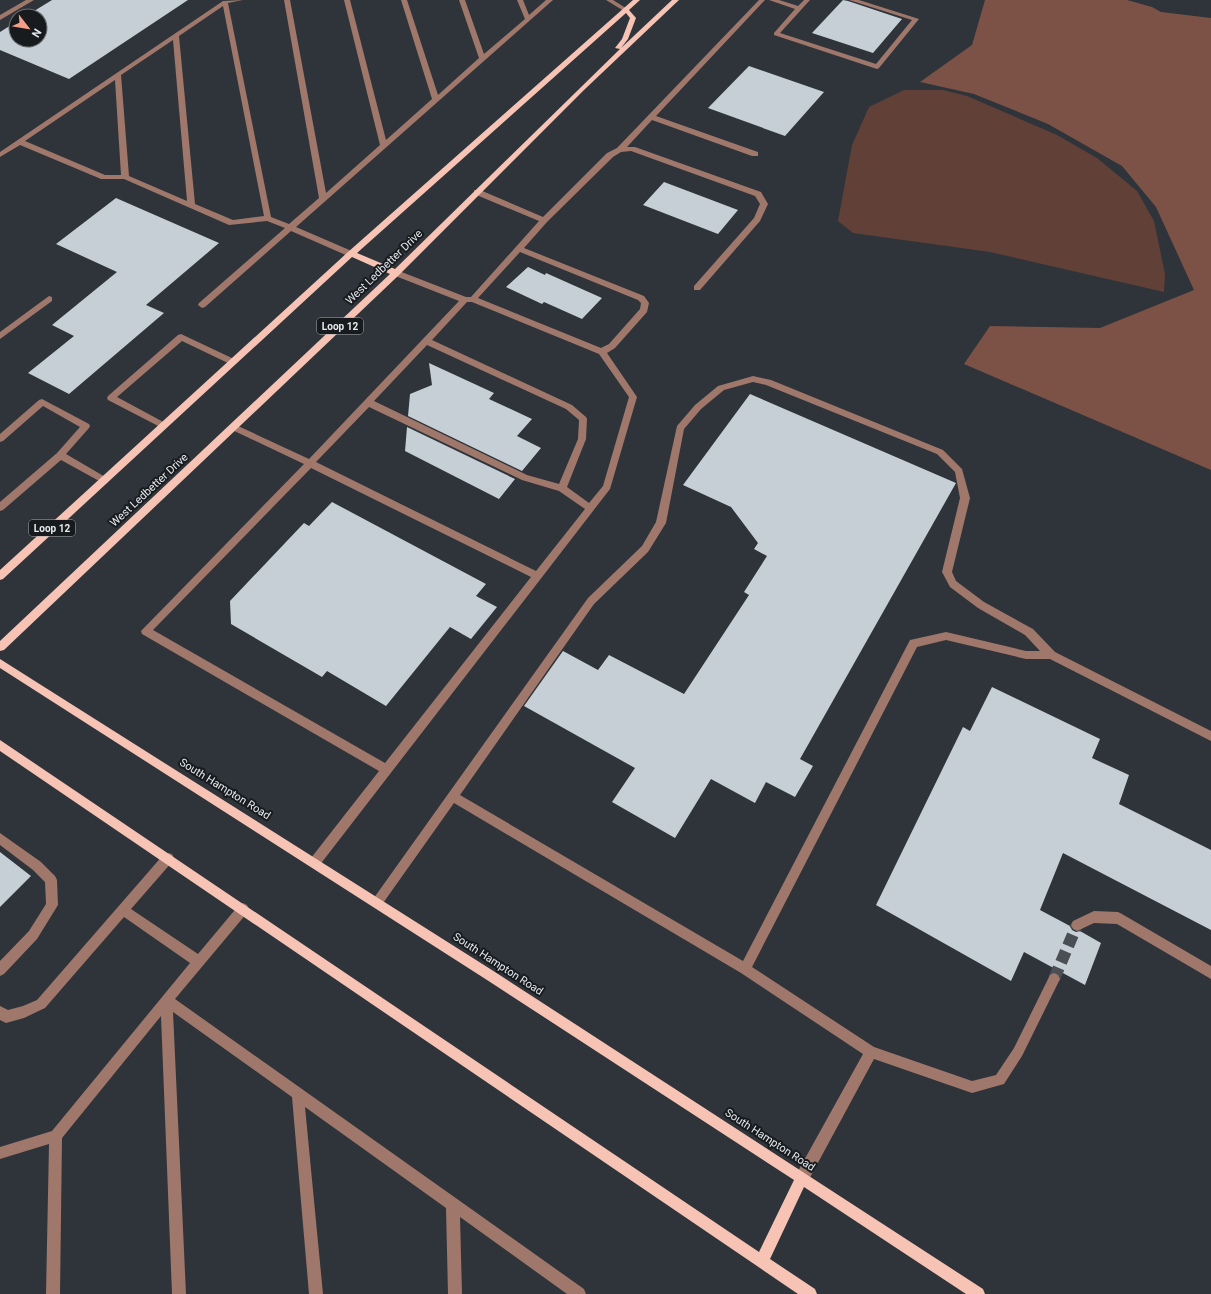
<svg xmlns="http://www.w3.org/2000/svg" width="1211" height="1294" viewBox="0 0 1211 1294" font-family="Roboto,sans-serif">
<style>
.green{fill:#614037}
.forest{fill:#7d5246}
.building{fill:#c6cfd6}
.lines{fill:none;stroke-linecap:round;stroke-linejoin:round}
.minor-tunnel{stroke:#494f55;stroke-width:12;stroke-dasharray:12 6;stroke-linecap:butt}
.minor{fill:#a0776b;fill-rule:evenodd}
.major{fill:#f6c3b5;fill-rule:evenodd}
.labels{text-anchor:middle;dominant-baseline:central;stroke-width:4;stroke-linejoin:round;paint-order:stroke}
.shield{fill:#181b1e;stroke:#a8abaf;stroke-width:1}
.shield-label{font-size:10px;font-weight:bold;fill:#e5e9ed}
.street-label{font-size:11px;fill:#e5e9ed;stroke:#181b1e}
</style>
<rect width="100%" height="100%" fill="#2e343a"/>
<!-- green -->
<path class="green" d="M904,90H943L967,96L1057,135L1097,158L1137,191L1154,221L1165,274L1164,292L990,252L853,233L838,221L852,145L869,107Z"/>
<!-- forest -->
<path class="forest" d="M985,0H1127L1152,7L1161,12L1211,18V470L964,364L990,326L1100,328L1194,290L1156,207L1122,166L1048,124L974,94L920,82L972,45Z"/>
<!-- building -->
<path class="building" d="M52,0H188L69,79L0,50V32L16,22V40H40V16H26Z
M843,0L848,1L902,19L873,53L812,33Z
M749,66L824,92L785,136L708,108Z
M664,182L738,210L718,234L643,205Z
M116,198L219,243L146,305L164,313L69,394L28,373L74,336L52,325L117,272L56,244Z
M528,267L545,275L546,273L602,298L582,319L544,302L542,304L506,287Z
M429,363L494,393L489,399L532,419L517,436L541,448L522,471L408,416L410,394L432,385Z
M750,394L956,483L800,759L813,766L795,797L766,782L755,803L711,779L675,838L612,802L635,768L524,706L563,651L598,670L609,655L684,694L749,595L744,592L767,556L754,549L758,543L731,507L683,485Z
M407,427L515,479L499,499L405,451Z
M332,502L486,584L476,596L497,607L471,639L450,627L386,706L327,671L322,677L231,624L230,601L304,523L309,526Z
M992,687L1100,739L1092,758L1129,775L1119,804L1211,850V930L1063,853L1040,910L1070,926L1072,930L1076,932L1080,931L1101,943L1085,985L1024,952L1011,981L876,905L963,727L970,731Z
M0,852L31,876L0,907Z"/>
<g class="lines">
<!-- minor-tunnel -->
<path class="minor-tunnel" d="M1054,979L1077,925"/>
<!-- minor -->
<path class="minor" d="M26,0H34L0,20V15Z
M243,0L228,3L271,217L289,224L319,198L284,0H290L326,193L380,145L344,0H350L386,140L432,99L401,0H407L438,95L479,58L459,0H465L484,54L525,19L517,0H523L529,15L546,0H553L296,227L354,252V256H348L291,231L205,307L202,308L198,305L199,303L285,228L267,221L229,225L124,179H101L20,145L0,157V152L223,1ZM223,6L264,216L233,220L195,204L179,36ZM173,40L187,201L129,176L121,75ZM115,80L121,175H105L25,141Z
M606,0H613L629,10L624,11Z
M759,0H765L656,116L758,152V156H752L652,120L627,147H635L761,192L768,204L760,221L700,290H694V286L754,218L760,204L755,196L631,151L621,152L613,157L547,222L524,248L644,296L649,303L647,312L615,348L607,353L637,397L610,489L319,866L315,867L311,866L309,862L311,858L379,771L142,634L141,631L304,464L230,429L229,427L230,425H236L309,459L459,301L393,275V271H399L466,297H471L539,221L474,194V190H480L543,217L607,153L617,148ZM520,252L638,300L641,303L640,309L609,344L601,348L478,298ZM467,302H472L599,354L629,397L603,486L589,503L567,487L586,439L587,419L586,417L572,405L432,340ZM427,345L566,409L579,420L578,439L559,484L527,475L374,401ZM369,407L522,480L559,491L585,509L536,571L316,462ZM311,468L531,577L385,763L153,630Z
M769,0H779L798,6L804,0H810L780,33L876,64L912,20L849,0H859L919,19L879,68L877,69L774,35V33L795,9Z
M49,296L52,297V301L0,339V332Z
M181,334L236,360L237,362L236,364H230L182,341L117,397L167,424L168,426L164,429L108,400L107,398L108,396L178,335Z
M753,376L771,380L943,450L962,469L970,498L952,572L956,581L984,602L1033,629L1055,652L1211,731V741L1050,659H1026L946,640L917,647L752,967L874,1047L972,1081L996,1075L1014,1048L1050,975L1054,973L1058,975L1060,979L1022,1056L1004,1084L972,1093L874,1059L807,1183L802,1185L797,1183L795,1178L797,1173L863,1054L741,973L454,803L381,906L377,908L373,906L371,902L588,598L642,546L656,522L677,426L695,405L718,386ZM753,382L766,385L937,454L955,472L960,498L942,572L950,587L978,608L1025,635L1040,651H1026L946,632L910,640L743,961L460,795L594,604L648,552L666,523L684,429L701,409L724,390Z
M42,399L89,424L90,426L89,428L66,454L107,478L109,480L107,482H101L61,460L3,510L0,511V502L57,453L80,427L43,406L3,441L0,442V434L39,400Z
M0,833L41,862L55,876L57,880L58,905L37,939L4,974L0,976V961L29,931L46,904L45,882L33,870L0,845Z
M168,853L172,854L174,858L172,862L131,909L198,954L239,905L243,903L247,905L249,909L247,913L175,999L584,1289L586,1294H567L460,1217L462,1294H448L446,1208L305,1107L323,1294H309L292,1097L173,1012L186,1294H172L161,1016L62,1138L60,1294H46L49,1144L0,1159V1147L52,1131L190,963L124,917L45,1008L24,1018L6,1023L0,1020V1006L8,1010L23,1006L37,1000L164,854Z
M1094,911L1118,912L1122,914L1211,966V979L1117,924L1094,923L1077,931L1073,929L1071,925L1073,921Z"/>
<!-- major -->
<path class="major" d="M633,0H640L629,10L636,18L628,39L621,48L672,0H679L584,90L399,275L4,650L0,651V641L390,274L352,257L3,579L0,580V570L348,252ZM626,13L630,18L622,39L615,48L620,49L395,269L357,253Z
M0,659L495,972L983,1289L985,1294H966L804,1187L770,1259L815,1289L817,1294H798L0,751V740L759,1252L794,1180L487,980L0,668Z"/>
</g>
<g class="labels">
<!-- shield labels -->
<g class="shield">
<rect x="317" y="318" width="46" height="16" rx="3"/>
<rect x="29" y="520" width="46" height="16" rx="3"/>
</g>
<g class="shield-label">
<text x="340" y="326">Loop 12</text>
<text x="52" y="528">Loop 12</text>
</g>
<!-- street labels -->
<g class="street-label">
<text transform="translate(384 267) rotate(-44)">West Ledbetter Drive</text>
<text transform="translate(149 490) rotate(-43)">West Ledbetter Drive</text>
<text transform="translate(225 789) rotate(32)">South Hampton Road</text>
<text transform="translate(498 964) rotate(33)">South Hampton Road</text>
<text transform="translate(770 1140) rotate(33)">South Hampton Road</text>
</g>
</g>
<!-- north arrow -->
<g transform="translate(28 28) rotate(121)"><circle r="19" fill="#181b1e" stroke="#6a6d71"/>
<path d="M0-3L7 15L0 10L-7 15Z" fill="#f49e87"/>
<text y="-6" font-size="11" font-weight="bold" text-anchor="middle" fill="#e5e9ed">N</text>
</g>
</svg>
